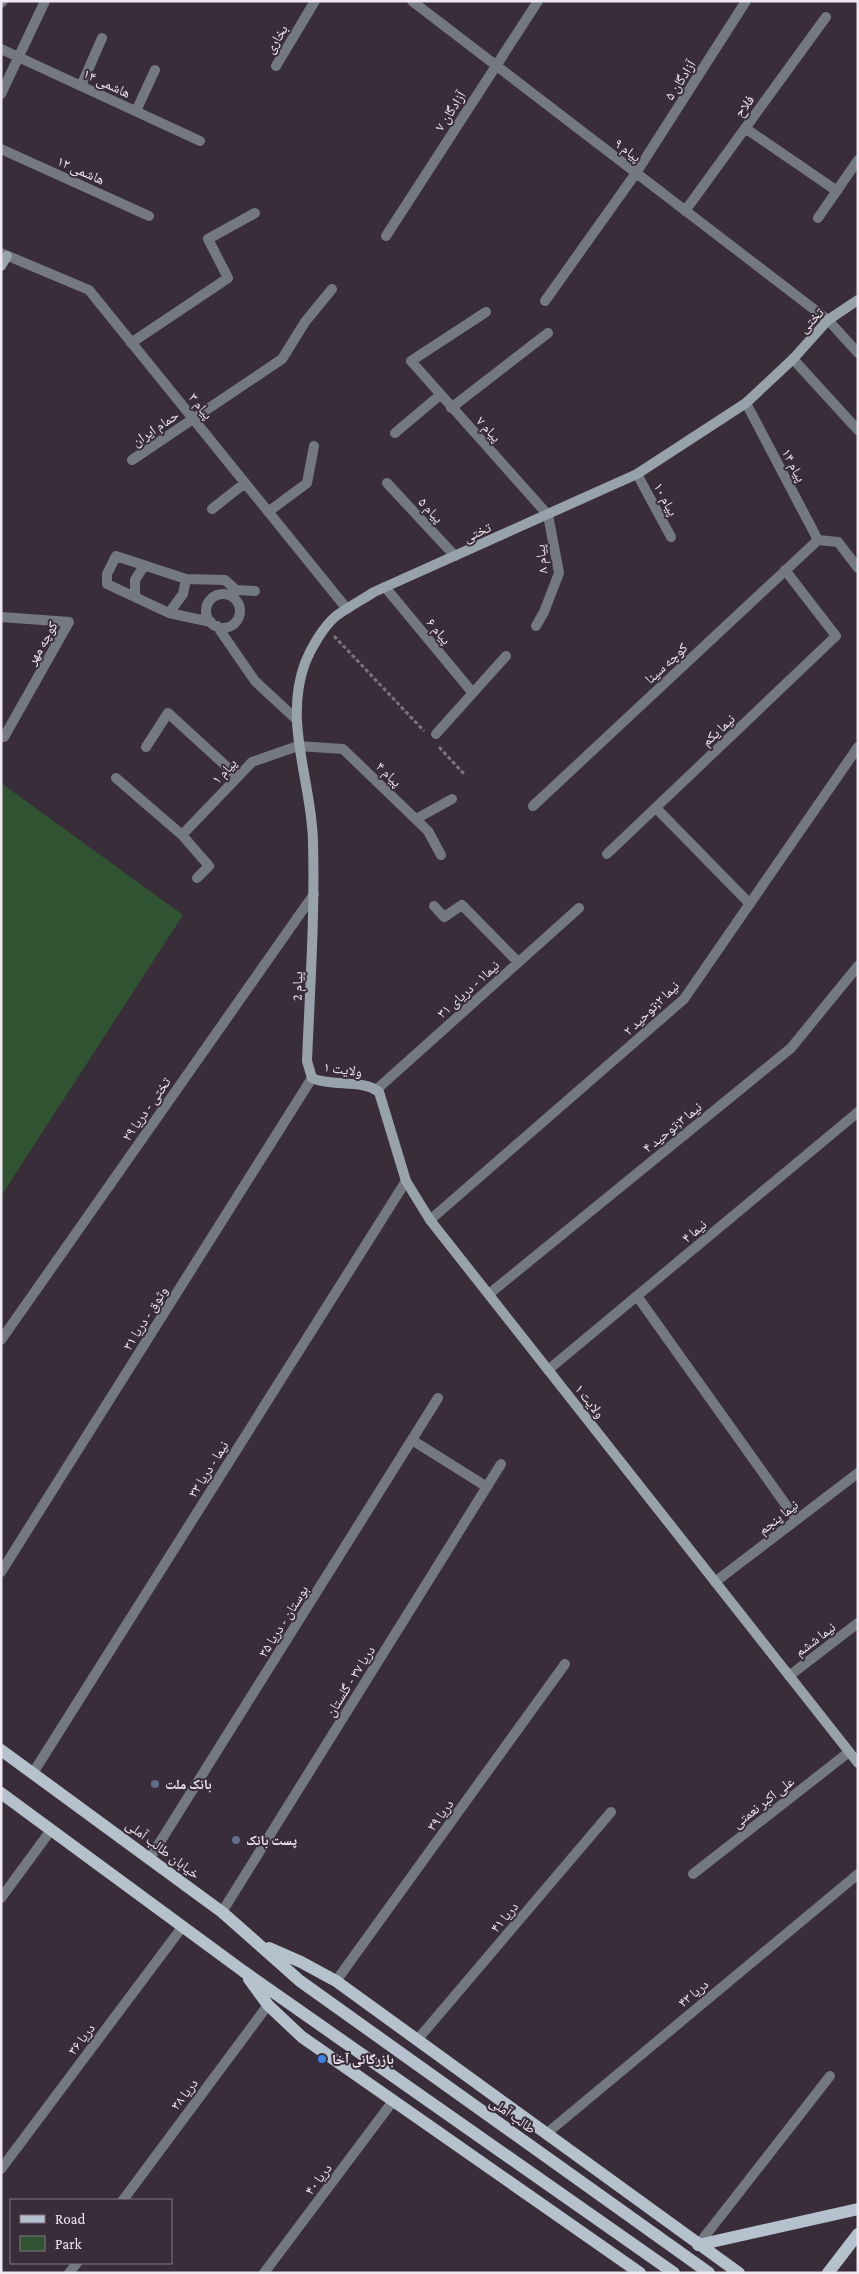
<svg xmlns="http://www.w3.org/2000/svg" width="859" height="2274" viewBox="0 0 859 2274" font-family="'Crimson Pro','Noto Naskh Arabic',serif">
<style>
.green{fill:#305432}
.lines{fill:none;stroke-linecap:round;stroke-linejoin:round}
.path{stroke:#7c737c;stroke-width:3;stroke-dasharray:4 2.5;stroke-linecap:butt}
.street{stroke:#73797f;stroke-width:10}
.secondary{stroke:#98a2ab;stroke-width:10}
.primary{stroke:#b5c1cd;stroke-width:12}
.service-dot{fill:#5c6f8a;stroke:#382d38;stroke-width:2}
.shop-dot{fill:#3f7fe0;stroke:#382d38;stroke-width:2}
.labels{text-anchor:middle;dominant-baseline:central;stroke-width:4;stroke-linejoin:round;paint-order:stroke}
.street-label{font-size:14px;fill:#f0e8f0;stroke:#382d38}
.poi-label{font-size:14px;font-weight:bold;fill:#f0e8f0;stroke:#382d38;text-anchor:start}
</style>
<rect width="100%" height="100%" fill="#382d38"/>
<!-- green -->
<path class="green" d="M1,783L183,915L1,1196Z"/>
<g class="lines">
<!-- path -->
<path class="path" d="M334,636L424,731
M439,747L465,775"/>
<!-- street -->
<path class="street" d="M412,1L828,320L858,353
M1,3L3,1
M1,49L200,141
M276,66L315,1
M81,86L102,38
M1,94L45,1
M136,111L155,70
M745,128L837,191
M1,149L149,216
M685,211L826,17
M818,218L858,160
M386,236L538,1
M1,253L89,290L347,609
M545,301L636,173L746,1
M486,312L411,361L548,515L559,573L544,612L536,626
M131,343L228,278L208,239L255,213
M793,359L858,430
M746,403L818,540
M451,408L548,333
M395,433L440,395
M132,460L282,359L305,322L332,289
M637,474L671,537
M387,483L455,556
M212,509L245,483
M268,512L307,483L314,446
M818,540L838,542L858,568
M385,587L472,692
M206 611a17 17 0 1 1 34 0a17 17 0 1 1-34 0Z
M135,597V580L144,566
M169,613L183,594L186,579
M1,617L69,622L4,737
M211,622L169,613L107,584V574L116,556L186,579L225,580L236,590L255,591
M217,626L255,681L296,719
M436,734L506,656
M146,747L168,713L238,777
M116,778L182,835
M533,806L818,540
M656,808L750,904
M416,819L452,799
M607,854L836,636L785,570
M197,878L209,866L182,835L252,762L298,746L343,749L428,831L441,855
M434,906L444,917L462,905L518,962
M376,1090L579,908
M430,1220L684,999L858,747
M489,1294L791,1048L858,966
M637,1296L796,1519
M1,1340L314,894
M548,1370L858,1112
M412,1440L487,1487
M1,1572L312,1078
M715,1582L858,1473
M789,1676L858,1623
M33,1773L406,1181
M150,1858L438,1398
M693,1874L849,1752
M1,1898L51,1830
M222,1912L501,1464
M336,1981L565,1664
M418,2039L611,1812
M546,2134L858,1874
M1,2169L183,1926
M123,2200L268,2005
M698,2245L830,2076
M69,2273L77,2263
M264,2273L393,2101"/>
<!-- secondary -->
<path class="secondary" d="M1,266L7,256
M858,300L828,320L793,359L746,403L637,474L374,592C362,600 348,607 336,616C323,627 311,648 305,663C283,723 312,782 313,842C315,915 310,988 307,1061L312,1078C331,1087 363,1079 379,1092L406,1181L430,1220L858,1763"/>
<!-- primary -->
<path class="primary" d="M1,1750L222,1912L300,1981L709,2273
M1,1793L243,1971L674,2273
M269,1948L301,1962L336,1981L739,2273
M249,1979L268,2005L302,2037L640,2273
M698,2245L858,2209
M828,2273L858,2234"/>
</g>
<!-- markers -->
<g class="service-dot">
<circle cx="155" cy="1784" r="5"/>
<circle cx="236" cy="1840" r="5"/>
</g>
<circle class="shop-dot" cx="322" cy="2059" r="5"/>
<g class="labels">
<!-- street labels -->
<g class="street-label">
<text transform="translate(276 39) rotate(-59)">بخاری</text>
<text transform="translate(680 80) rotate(-57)">آزادگان ۵</text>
<text transform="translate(107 83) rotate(25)">هاشمی ۱۴</text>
<text transform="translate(744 106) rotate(-54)">فلاح</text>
<text transform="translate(450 111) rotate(-57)">آزادگان ۷</text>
<text transform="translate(628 150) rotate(37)">پیام ۹</text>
<text transform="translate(81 170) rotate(24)">هاشمی ۱۲</text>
<text transform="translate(811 320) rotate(-45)">تختی</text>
<text transform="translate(201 406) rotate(51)">پيام ۳</text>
<text transform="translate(155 428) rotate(-34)">حمام ایران</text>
<text transform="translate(489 429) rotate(48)">پیام ۷</text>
<text transform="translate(794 465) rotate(62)">پیام ۱۴</text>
<text transform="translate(666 499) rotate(62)">پیام ۱۰</text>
<text transform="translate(431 510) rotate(47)">پیام ۵</text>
<text transform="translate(477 532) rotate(-24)">تختی</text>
<text transform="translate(541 559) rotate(-96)">پیام ۸</text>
<text transform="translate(439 631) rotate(50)">پیام ۶</text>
<text transform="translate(42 643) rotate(-60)">کوچه مهر</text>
<text transform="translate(666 663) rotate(-43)">کوچه سینا</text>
<text transform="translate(718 730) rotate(-43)">نیما یکم</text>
<text transform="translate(224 771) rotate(-47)">پیام ۱</text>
<text transform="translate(389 774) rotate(44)">پیام ۴</text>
<text transform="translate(297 986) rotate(-88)">پیام 2</text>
<text transform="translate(468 989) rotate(-42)">نیما۱ - دریای ۳۱</text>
<text transform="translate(651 1008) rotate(-44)">نیما ۲;توحید ۲</text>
<text transform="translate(343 1069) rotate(8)">ولایت ۱</text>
<text transform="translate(146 1109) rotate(-55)">تختی - دریا ۲۹</text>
<text transform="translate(672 1127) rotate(-39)">نیما ۳;توحید ۴</text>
<text transform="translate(694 1231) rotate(-40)">نیما ۴</text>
<text transform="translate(145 1318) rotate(-58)">وثوق - دریا ۳۱</text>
<text transform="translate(590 1401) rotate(52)">ولایت ۱</text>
<text transform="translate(208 1469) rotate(-58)">نیما - دریا ۳۳</text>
<text transform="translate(778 1517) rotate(-38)">نیما پنجم</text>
<text transform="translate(283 1621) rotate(-58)">بوستان - دریا ۳۵</text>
<text transform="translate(815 1639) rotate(-37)">نیما ششم</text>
<text transform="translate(350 1681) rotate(-58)">دریا ۳۷ - گلستان</text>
<text transform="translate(763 1802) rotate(-38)">علی اکبر نعمتی</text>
<text transform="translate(440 1815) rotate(-54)">دریا ۳۹</text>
<text transform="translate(163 1849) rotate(37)">خیابان طالب آملی</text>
<text transform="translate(504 1917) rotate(-50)">دریا ۴۱</text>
<text transform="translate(693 1993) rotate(-40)">دریا ۴۳</text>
<text transform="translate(81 2039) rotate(-53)">دریا ۳۶</text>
<text transform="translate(184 2094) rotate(-53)">دریا ۳۸</text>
<text transform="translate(513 2115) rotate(35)">طالب آملی</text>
<text transform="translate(318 2179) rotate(-53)">دریا ۴۰</text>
</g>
<!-- poi labels -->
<g class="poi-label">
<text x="165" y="1784">بانک ملت</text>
<text x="246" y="1840">پست بانک</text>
<text x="332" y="2059">بازرگانی آخا</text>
</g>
</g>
<!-- border -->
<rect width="859" height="2274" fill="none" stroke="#f0e8f0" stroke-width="5"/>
<!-- legend -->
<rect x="10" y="2199" width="162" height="65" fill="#382d38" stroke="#827882"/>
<rect x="20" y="2215" width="25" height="8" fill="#b5c1cd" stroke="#827882"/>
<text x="55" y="2224" font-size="15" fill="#f0e8f0">Road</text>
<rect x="20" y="2236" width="25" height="15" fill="#305432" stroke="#827882"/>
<text x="55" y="2249" font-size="15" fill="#f0e8f0">Park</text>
</svg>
